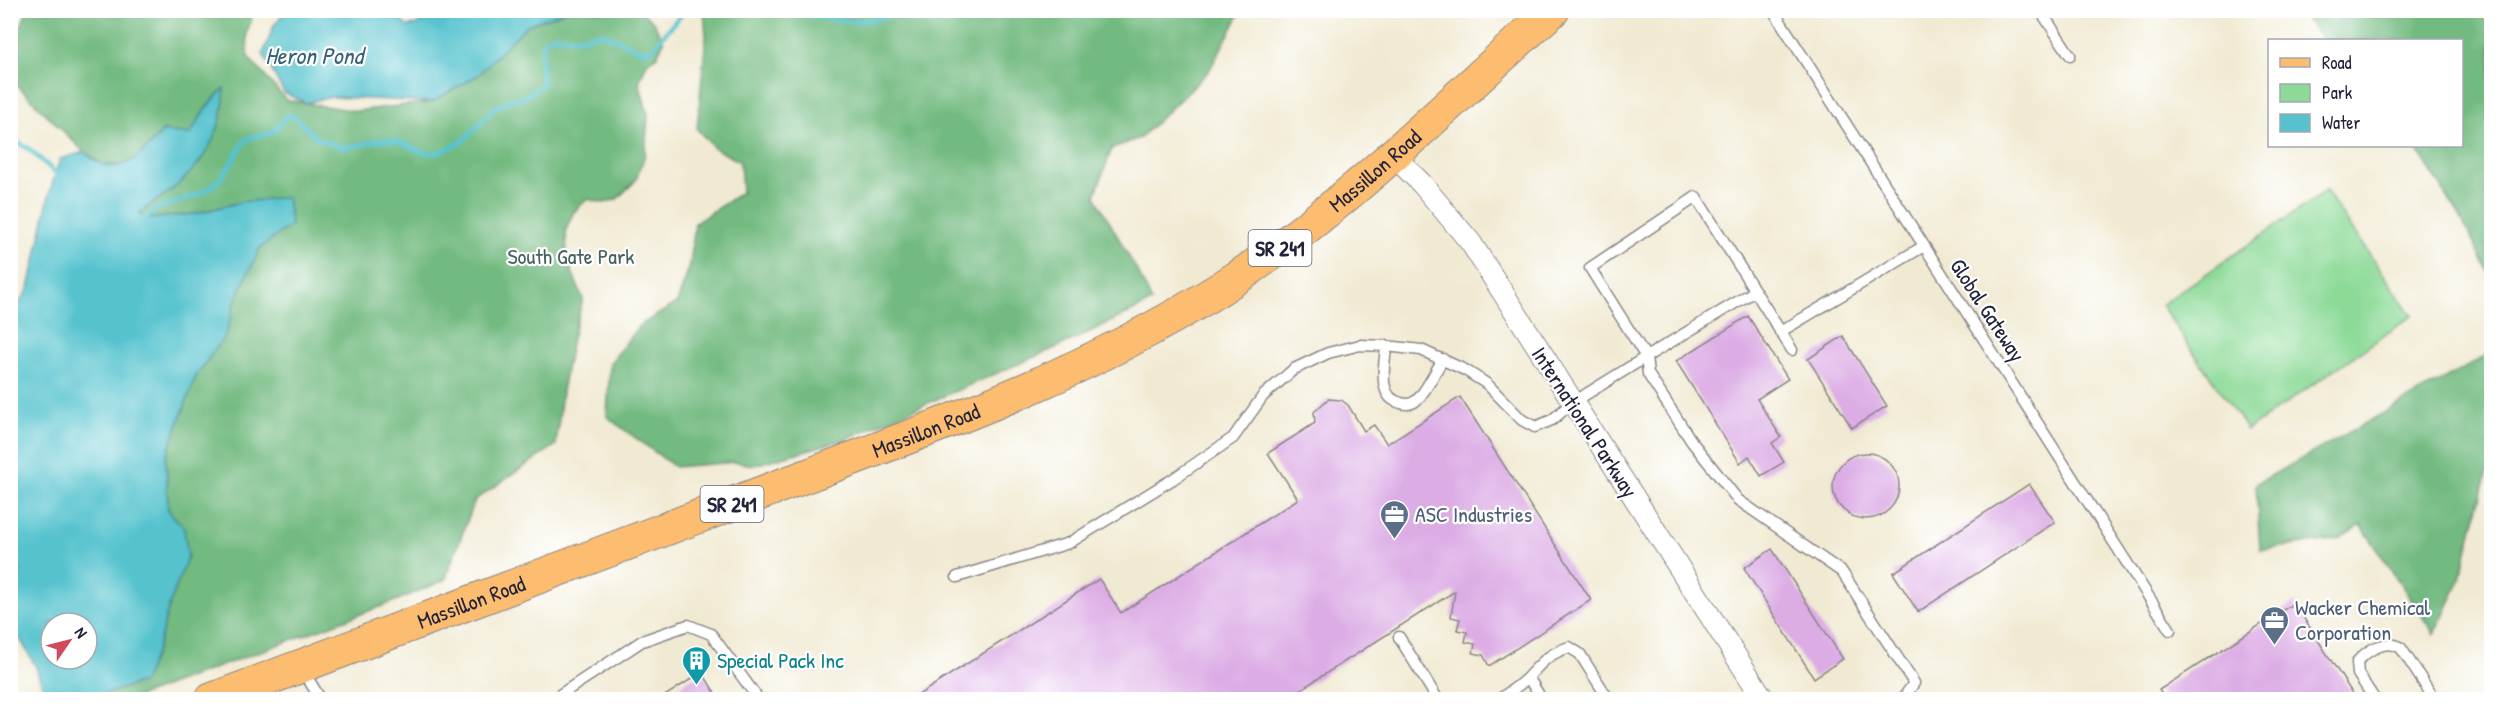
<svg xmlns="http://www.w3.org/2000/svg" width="2502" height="710" viewBox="0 0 2502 710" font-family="'Patrick Hand',sans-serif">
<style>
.green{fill:#8dda98;stroke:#587e6a;stroke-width:1.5}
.forest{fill:#72ba80;stroke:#4a6e5e;stroke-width:1.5}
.water{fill:#55c2ce;stroke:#3c7284;stroke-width:1.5;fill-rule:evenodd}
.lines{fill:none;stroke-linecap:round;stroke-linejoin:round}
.stream{stroke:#55c2ce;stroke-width:5}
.building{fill:#dcace5}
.service-casing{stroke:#8a8687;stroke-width:13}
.minor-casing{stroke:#8a8687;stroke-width:23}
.primary-casing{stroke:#8a8687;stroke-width:35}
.service{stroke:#fff;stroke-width:10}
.minor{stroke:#fff;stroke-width:21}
.primary{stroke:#fcbd6f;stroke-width:33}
.labels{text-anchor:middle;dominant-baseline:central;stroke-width:4.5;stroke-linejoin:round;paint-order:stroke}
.shield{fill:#fff;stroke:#646476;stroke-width:1.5}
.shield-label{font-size:21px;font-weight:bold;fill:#22223b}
.street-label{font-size:22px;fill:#22223b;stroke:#fff}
.park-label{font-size:22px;fill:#47625c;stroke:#fff}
.service-label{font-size:22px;fill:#4e5e75;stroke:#fff;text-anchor:start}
.culture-label{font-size:22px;fill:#0d838f;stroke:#fff;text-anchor:start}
.water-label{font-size:24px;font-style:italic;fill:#366276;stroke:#fff}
</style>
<rect width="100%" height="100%" fill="#fff"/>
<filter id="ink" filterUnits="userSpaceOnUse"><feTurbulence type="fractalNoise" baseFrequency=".0167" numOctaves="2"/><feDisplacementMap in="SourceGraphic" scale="12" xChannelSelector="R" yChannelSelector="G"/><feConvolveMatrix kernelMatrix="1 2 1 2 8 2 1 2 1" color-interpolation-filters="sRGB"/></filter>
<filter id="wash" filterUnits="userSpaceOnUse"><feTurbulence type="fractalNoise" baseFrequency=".008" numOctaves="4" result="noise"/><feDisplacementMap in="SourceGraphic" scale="24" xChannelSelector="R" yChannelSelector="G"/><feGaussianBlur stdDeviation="1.35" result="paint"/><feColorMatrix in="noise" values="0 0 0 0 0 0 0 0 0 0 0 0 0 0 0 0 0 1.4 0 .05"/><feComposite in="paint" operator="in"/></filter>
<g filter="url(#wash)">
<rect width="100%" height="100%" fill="#f1ead3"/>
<!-- green -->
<path class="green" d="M2326,191L2412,316L2247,430L2161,305Z"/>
<!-- forest -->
<path class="forest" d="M27,11H254L247,33L248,57L286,100L356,111L432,102L478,75L527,25L566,11H640L653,21L664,41L657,56L647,63L639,82L648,115L645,154L636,180L617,199L604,203L587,199L573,213L566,230L567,260L583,299L572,338L562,391L556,445L475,500L445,580L393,602L132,699H90L143,682C164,631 174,583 184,528L168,510L166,457L196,376L225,336L237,296L260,248L291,225L241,202L194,214L144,219L140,213C166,192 195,175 210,144C218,128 220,106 223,89L206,108L190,134L163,131L137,158L122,165H104L84,152L11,79V40L22,24Z
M704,11V10L1241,11L1209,71L1140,138L1112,148L1095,196L1141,278L1152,302L1062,345L843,440L754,465L736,462L675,467L607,417L610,363L639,326L677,303L690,265L695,223L742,192L740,162L714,148L697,129L706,35Z
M2299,11H2491V277L2459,215L2415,146H2462V40H2324Z
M2491,353V468L2486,475L2459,583L2434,634L2361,525L2339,539L2260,550L2256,484Z"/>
<!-- water -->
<path class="water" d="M285,11H395L399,19L407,26L416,25L441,11H566L527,25L478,75L432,102L331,97L306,103L284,93L263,54L274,25Z
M224,88C226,123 207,159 181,182C169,194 153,202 140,213L144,219H149L194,214L241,202L287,197L291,225L260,248L237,296L225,336L196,376L166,457L168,510L184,528L188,556L170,603L157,650L143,682L90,699H46L36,667L11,623V603L21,570L10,554L11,316L29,288L50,191L60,159L84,152C90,156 97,163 104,165C130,172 148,147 163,131L190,134L206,108ZM51,623H87V659H51Z"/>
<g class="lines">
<!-- stream -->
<path class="stream" d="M792,10C827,22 868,28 901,10
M10,138L29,149L59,176
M141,224C156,201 185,203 207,190C226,179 234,154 248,138L272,133L287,116L295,117L316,138L345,148L381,140L397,141L425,153H438L462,142L495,108L511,100L521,99L543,85L541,56L542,46L545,40L553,36L581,38L602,33L642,51L652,49L685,10"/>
</g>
<g id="blocks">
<!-- building -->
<path class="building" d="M1748,316L1788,379L1757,399L1781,437L1772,443L1784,462L1761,476L1749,456L1740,463L1676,361Z
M1843,336L1887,406L1852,428L1808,359Z
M1460,397L1591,600L1489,666L1483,655L1473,653L1475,644L1465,642L1467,632L1457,630L1460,619L1451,617L1455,591L1286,699H912L1099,579L1121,613L1298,499L1268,453L1315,423L1314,412L1328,399L1341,400L1348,405L1364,431L1374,425L1387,444Z
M1833 486a33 33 0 1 1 66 0a33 33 0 1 1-66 0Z
M2029,484L2055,522L1918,612L1893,573Z
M1772,549L1843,659L1814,678L1744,568Z
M2294,603L2356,699H2165L2159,690Z
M702,672L719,699H660Z"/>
</g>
</g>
<g filter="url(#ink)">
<use href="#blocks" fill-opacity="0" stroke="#8a8687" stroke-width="1.5"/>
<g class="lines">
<defs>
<path id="service" d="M1773,10L2170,630
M2040,10L2070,55
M1755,291L1646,357L1648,374L1692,442L1738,500L1842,572L1914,683L1902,700
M1780,332L1924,246
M1386,346C1385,364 1376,398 1401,403C1407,405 1413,404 1418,399C1428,388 1435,372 1443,359
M957,577L1069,543L1173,479L1233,438L1263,396L1294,369L1328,353L1360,345L1386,346L1421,350L1465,370L1487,384L1522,420L1535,427L1552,420L1572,403L1646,357L1590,268L1696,197L1792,350
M1399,637L1438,700
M302,669L321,700
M1528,677L1542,700
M552,700L642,641L688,625L711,634L759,700
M1499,700C1508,693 1519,686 1527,678C1543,662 1545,656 1569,647L1580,654L1609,700
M2375,700L2358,674L2357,662C2367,650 2387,638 2401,648L2435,700"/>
<path id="minor" d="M1393,155L1422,184L1471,243L1764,700"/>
<g id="primary">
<path id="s1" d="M211,700C402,627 594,557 785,484C933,428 1083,375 1218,290C1341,212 1444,107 1553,10"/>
</g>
</defs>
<!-- service casing -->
<use href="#service" class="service-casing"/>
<!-- minor casing -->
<use href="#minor" class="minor-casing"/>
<!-- primary casing -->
<use href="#primary" class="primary-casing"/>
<!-- service -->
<use href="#service" class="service"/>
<!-- minor -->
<use href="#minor" class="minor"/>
<!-- primary -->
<use href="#primary" class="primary"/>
</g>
</g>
<!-- icons -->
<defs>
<symbol id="office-pin" viewBox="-11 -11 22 30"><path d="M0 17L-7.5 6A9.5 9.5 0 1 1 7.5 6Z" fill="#5c6f8a" stroke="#fff"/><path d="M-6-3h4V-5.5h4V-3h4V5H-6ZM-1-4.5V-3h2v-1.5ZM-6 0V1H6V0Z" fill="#fff"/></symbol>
<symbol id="building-pin" viewBox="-11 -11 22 30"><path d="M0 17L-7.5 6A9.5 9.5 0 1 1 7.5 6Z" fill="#0f9aa8" stroke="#fff"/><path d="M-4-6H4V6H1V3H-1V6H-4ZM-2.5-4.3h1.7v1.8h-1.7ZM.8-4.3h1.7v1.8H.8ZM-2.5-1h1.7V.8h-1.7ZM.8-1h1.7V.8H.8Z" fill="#fff"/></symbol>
</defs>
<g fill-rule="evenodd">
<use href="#office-pin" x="1378" y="498" width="33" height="45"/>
<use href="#office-pin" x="2258" y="604" width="33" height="45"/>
<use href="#building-pin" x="680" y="644" width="33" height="45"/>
</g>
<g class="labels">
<!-- shield labels -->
<g class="shield">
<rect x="1248.5" y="230" width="63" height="36" rx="4.5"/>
<rect x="700.5" y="486" width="63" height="36" rx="4.5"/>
</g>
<g class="shield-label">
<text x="1280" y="248">SR 241</text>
<text x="732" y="504">SR 241</text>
</g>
<!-- street labels -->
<g class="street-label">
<text stroke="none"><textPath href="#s1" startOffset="1286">Massillon Road</textPath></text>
<text transform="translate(1988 310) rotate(57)">Global Gateway</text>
<text transform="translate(1585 422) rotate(57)">International Parkway</text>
<text stroke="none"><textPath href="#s1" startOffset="764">Massillon Road</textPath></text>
<text stroke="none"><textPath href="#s1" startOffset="278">Massillon Road</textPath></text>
</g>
<!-- park labels -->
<g class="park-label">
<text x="571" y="256">South Gate Park</text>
</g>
<!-- service labels -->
<g class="service-label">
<text x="1415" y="514">ASC Industries</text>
<text x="2295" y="607">Wacker Chemical<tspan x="2295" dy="25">Corporation</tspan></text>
</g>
<!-- culture labels -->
<g class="culture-label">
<text x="717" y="660">Special Pack Inc</text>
</g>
<!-- water labels -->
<g class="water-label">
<text x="314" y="55">Heron Pond</text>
</g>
</g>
<!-- margin -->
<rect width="2502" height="710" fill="none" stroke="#fff" stroke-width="36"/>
<!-- legend -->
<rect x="2268" y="39" width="195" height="108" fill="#ffffff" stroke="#a7a7b1" stroke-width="1.5"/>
<rect x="2280" y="58" width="30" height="9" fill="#fcbd6f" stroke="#a7a7b1" stroke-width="1.5"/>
<text x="2322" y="69" font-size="18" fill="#22223b">Road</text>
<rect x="2280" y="84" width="30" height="18" fill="#8dda98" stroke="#a7a7b1" stroke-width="1.5"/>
<text x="2322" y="99" font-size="18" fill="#22223b">Park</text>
<rect x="2280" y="114" width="30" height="18" fill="#55c2ce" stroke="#a7a7b1" stroke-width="1.5"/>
<text x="2322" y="129" font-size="18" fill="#22223b">Water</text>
<!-- north arrow -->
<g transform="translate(69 641) rotate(55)"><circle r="28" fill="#ffffff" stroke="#a7a7b1" stroke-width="1.5"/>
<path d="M0-4.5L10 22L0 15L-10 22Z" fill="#d1495b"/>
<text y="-9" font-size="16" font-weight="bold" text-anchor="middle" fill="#22223b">N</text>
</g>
</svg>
